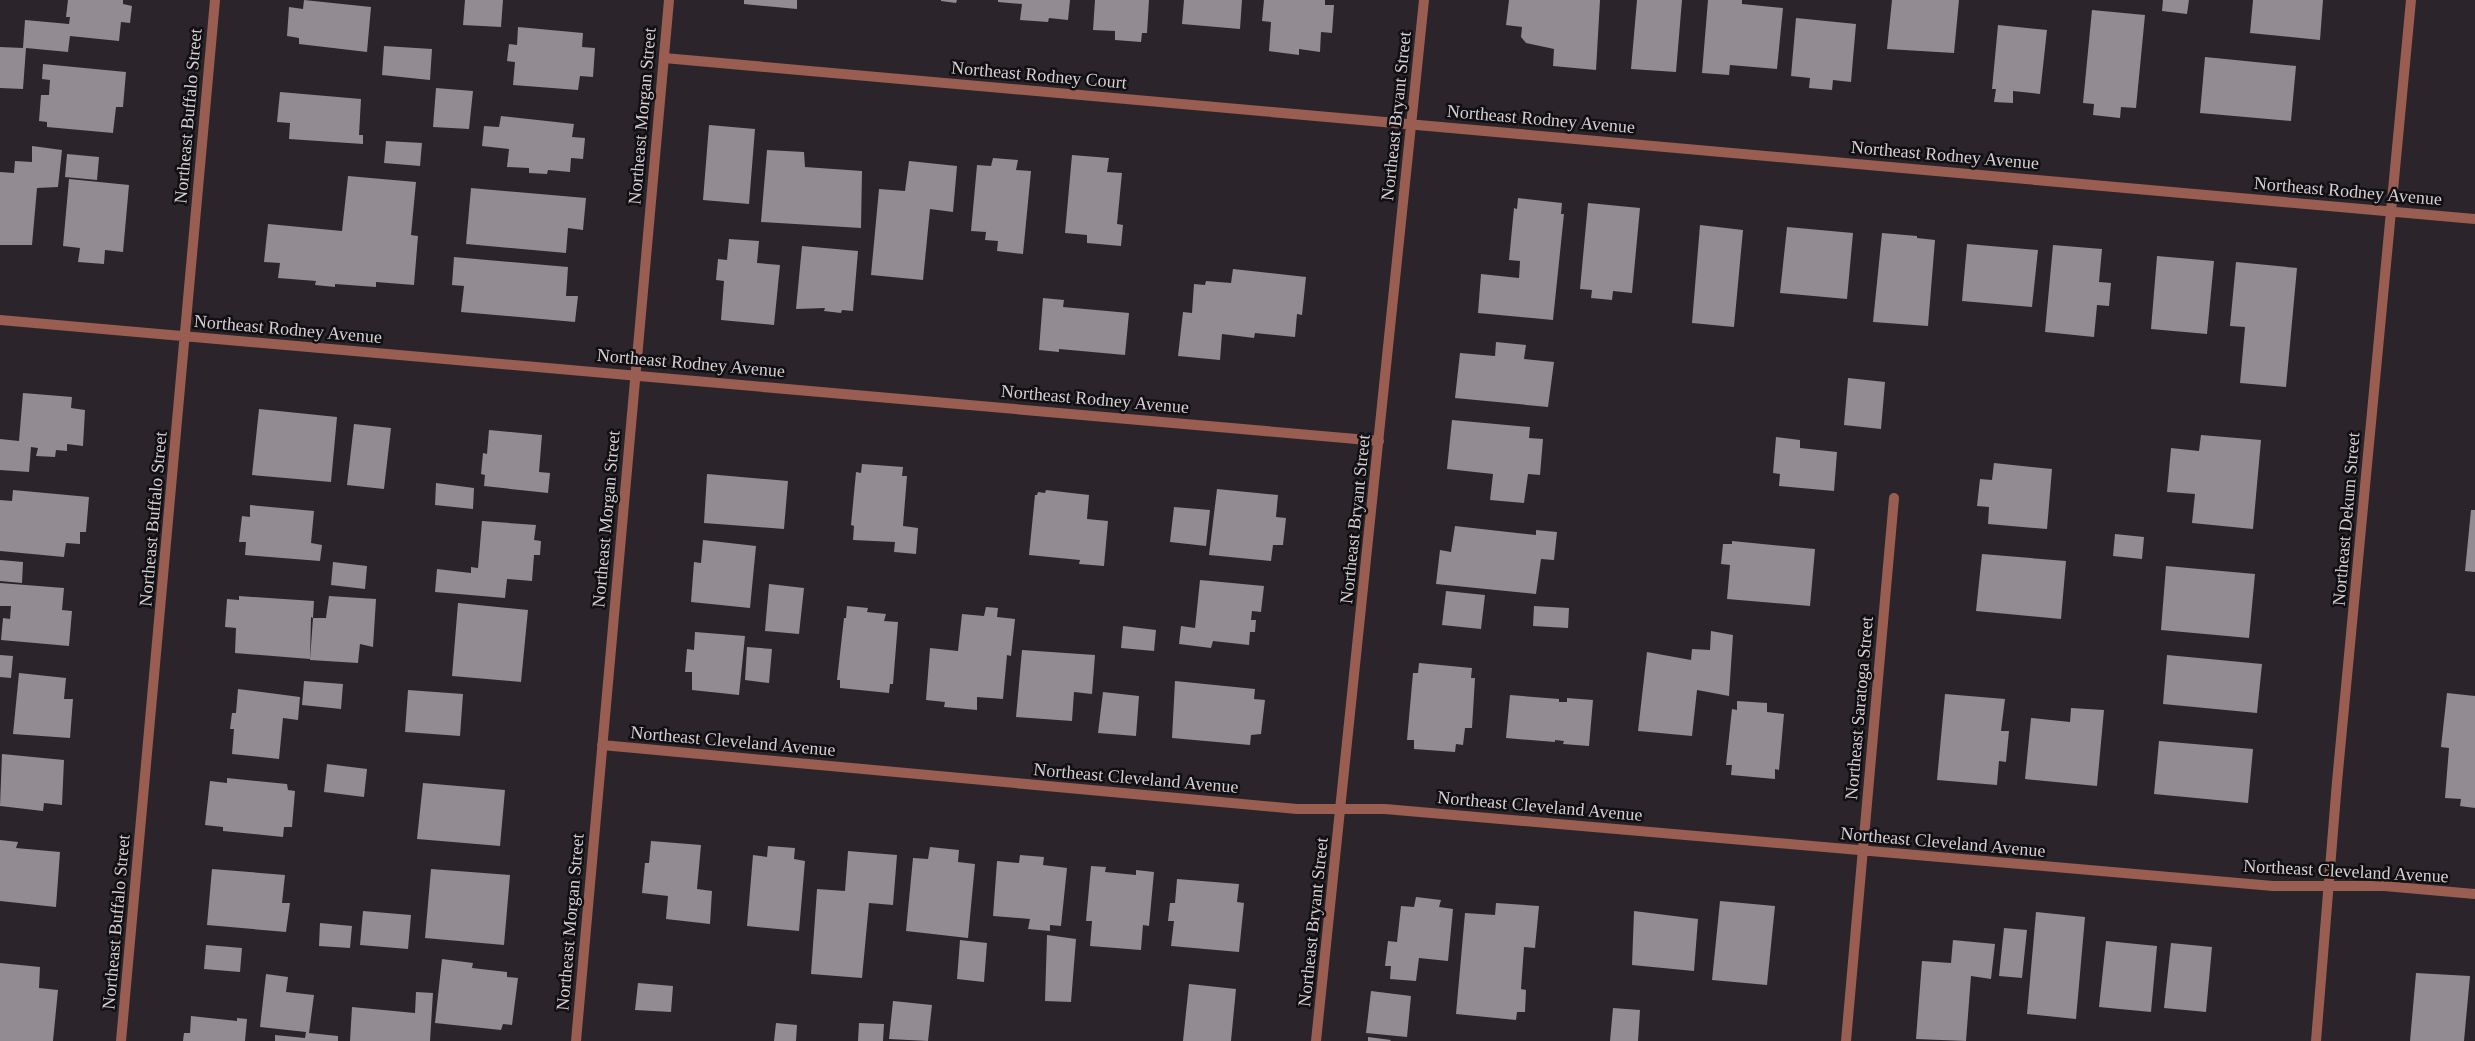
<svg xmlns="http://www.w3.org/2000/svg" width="2475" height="1041" viewBox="0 0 2475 1041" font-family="Georgia,serif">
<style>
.building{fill:#928b92}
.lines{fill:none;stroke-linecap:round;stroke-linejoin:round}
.street{stroke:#995d51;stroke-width:10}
.labels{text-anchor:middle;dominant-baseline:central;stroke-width:5;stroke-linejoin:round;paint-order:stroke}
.street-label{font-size:18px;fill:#d4d0d4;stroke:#110f12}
</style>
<rect width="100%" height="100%" fill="#2b252b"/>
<!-- building -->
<path class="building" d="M68,0H123V4L132,6L130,23L121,22L119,41L70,36L68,52L26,48L23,89L0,88V47L23,48L25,20L69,24L70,17H66Z
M304,0L371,7L367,52L299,44V38L287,36L289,7L303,9Z
M465,0H503L501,27L463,25Z
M744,0H797V9L744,4Z
M941,0H957L956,3L941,1Z
M998,0H1070L1068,20L1049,18L1048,22L1020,20L1022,4L998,2Z
M1095,0H1149L1147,33H1142L1141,42L1115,40V31L1093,30Z
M1184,0H1242L1240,29L1182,24Z
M1264,0H1325V5H1334L1332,33L1321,32L1320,52L1299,49V55L1269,51L1271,22L1262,21Z
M1509,0H1600L1596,70L1553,66L1554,49L1526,43L1521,37L1522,27L1506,25Z
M1637,0H1682L1676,72L1631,69Z
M1708,0H1742V4L1783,8L1777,69L1730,65L1729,75L1702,73Z
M1892,0H1959L1954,53L1887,49Z
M2163,0H2189L2187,14L2162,11Z
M2253,0H2323L2320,40L2250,33Z
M2092,10L2145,15L2136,108L2121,107L2120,118L2093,115L2094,104L2083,103Z
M1796,18L1856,24L1851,82L1833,80L1832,90L1809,88L1810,78L1791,76Z
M1998,25L2047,30L2040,94L2013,91V103L1994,102L1996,89H1992Z
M518,27L583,33L582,47L595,48L593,77L580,76L578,90L513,85L515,62L507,61L509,44L517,45Z
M384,46L432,49L430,80L382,75Z
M2205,57L2296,66L2291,121L2200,113Z
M43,64L126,72L123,107H116L113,133L47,127V122L39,121L41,95H49L50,80L42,79Z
M436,88L473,91L469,129L433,127Z
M280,92L361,99L359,135H363V144L289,139L290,123L277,122Z
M501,116L574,124L572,137L585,138L583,159L571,158L570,172L548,170L547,174L529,173V168L507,167L509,149L482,146L484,126L499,127Z
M709,125L755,129L749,204L703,200Z
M386,141L422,143L420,166L384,163Z
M32,146L62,150L58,187L37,188L32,245H0V172L14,173L15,161L32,162Z
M767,150L804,152L805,167L862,171L861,228L761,222Z
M67,154L99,157L97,180L65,177Z
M1072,155L1109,158L1107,172L1122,173L1117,224L1123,225L1121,246L1087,243V235L1065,233Z
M993,158L1018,160L1016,170L1031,171L1023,254L997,251L998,241L985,240L986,232L971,231L977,165L991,166Z
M909,161L957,166L953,212L930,209L923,280L871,275L879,189L905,191Z
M348,176L416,182L411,235L418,236L414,285L376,282V287L335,284V287L315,285L316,281L278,278L280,263L264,262L268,224L342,231Z
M69,179L129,185L123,252L105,250L104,264L78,262L80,248L63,246Z
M471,188L586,198L583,230L568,228L566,253L466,244Z
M1518,198L1562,203L1561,214H1564L1553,320L1478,313L1481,274L1519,278L1520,261L1509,260L1514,208L1517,209Z
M1588,203L1640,208L1632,293L1613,291L1612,300L1591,298L1592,290L1580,289Z
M1700,225L1743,230L1734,327L1692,323Z
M1787,227L1853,233L1847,299L1780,293Z
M1882,233L1917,236V238L1935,240L1928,326L1873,322Z
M729,239L759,241L757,263L780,265L774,325L721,320L724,281L716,280L718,259L727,260Z
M1967,244L2038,250L2032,307L1962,301Z
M2053,245L2102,249L2099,282L2111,283L2109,306L2097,305L2094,337L2045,332Z
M802,246L858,251L853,311L842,310L841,313L824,311L825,308L796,309Z
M2157,256L2214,261L2207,334L2151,329Z
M454,257L568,267L566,296H578L575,322L461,312L464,286L452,285Z
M2236,262L2297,268L2286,387L2240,383L2245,327L2230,326Z
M1233,269L1306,277L1302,315L1297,314L1295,337L1255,333L1254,338L1222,334L1220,360L1178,356L1183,312L1192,313L1194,284L1205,285L1206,281L1231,283Z
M1043,298L1064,300L1063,307L1129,313L1125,355L1059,349V352L1039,350Z
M1496,342L1526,345L1524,359L1554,362L1548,407L1455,398L1460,353L1495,356Z
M1848,378L1885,382L1881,429L1844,425Z
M23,393L72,397L71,408L85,410L83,446L67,444V451L56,450L55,457L36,456L38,448L31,447L29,472L0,470V439L19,441Z
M259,409L337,417L331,482L252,475Z
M1452,420L1530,427L1529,438L1543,439L1540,475L1528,474L1524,503L1490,500L1493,474L1447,469Z
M354,424L391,428L384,489L347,485Z
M489,430L542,435L539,472L550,473L548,493L484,486L485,475L481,474L483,453L487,454Z
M2201,435L2261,440L2253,529L2192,523L2195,494L2167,492L2171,448L2199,451Z
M1776,437L1800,440V448L1837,452L1834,491L1779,486L1780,474L1773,473Z
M1994,463L2052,469L2047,529L1988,524L1989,507L1977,506L1980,479L1992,480Z
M862,464L903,467L902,476H907L903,526L918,528L916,554L894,552L895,542L853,540L854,526L851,525L856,472L861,473Z
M707,474L788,481L784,529L704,523Z
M436,483L474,488L473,509L435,505Z
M1217,489L1278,495L1276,517L1286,518L1283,545H1273L1271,561L1209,555Z
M13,490L89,497L86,532H80V544L66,543L64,557L0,551V500L12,501Z
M1046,490L1089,495L1087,519L1108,521L1104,566L1079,564L1080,560L1029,555L1035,495H1037L1038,492L1045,493Z
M250,505L314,511L311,543L322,545L320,561L245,555L246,542H239L242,516L250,517Z
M1174,507L1210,510L1206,546L1170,542Z
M2471,510H2475V572L2465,571Z
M482,521L536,525L534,540L541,541L540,555H534L532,581L507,579L505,598L435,592L437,569L471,573V567L478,568Z
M1455,526L1536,535V530L1557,532L1554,560L1541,559L1536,594L1436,584L1440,550L1451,552Z
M2115,534L2144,537L2142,559L2113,556Z
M703,540L756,546L750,608L691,602L694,562L701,563Z
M1732,541L1815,549L1810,606L1727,599L1730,565L1721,564L1723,544H1732Z
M1982,554L2066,561L2061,619L1976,611Z
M0,560L23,562L22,583L0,581Z
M333,562L367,566L365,589L331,585Z
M2166,566L2255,574L2249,638L2161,630Z
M1200,580L1264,586L1261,612L1252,611L1251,620H1256L1255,632H1250L1249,645L1213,641L1211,648L1179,644L1181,626L1195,628Z
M0,583L64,588L62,610L72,611L69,646L1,640L3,618L10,619L11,606H0Z
M769,584L804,588L799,634L765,631Z
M1446,591L1485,595L1481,629L1442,625Z
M239,596L314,601L313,618L311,617L310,659L235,653L236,628L225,627L227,599L239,600Z
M329,596L376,599L373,647L360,644L358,663L310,660L313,618H326Z
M458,603L528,610L521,682L452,676Z
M847,606L868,608L867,612L886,614L884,621L898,622L893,684H890L889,693L840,688V680H837L844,618H846Z
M1534,606L1569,608L1568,628L1533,626Z
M986,607L998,608L997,617L1015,619L1011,656L1007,655L1003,699L977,697V710L944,707L945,702L926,700L930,648L958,651L962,614L984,616Z
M1123,626L1156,630L1154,651L1121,648Z
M1711,631L1733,635L1729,696L1697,690L1692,736L1638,731L1647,652L1691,660L1692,649L1710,650Z
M695,632L745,636L739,695L692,690V672H685L687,649L694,650Z
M747,647L772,649L769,683L745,680Z
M1022,650L1095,655L1092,694L1074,692L1072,721L1016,717Z
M0,655L13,656L11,678L0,677Z
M2167,655L2262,664L2257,713L2163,704Z
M1419,663L1472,668L1471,678H1475L1472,728H1465L1463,745L1456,744L1455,752L1414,749V740H1407L1413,673H1418Z
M19,673L66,678L64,699H73L70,738L13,734Z
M304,681L343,684L341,709L302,705Z
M1175,681L1255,689L1254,699L1265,700L1261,734L1251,735L1250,745L1172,738Z
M238,689L300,697L298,720L283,718L279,759L232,754L234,729H230L232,713H236Z
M408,690L463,694L460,736L405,732Z
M1103,692L1139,696L1136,736L1098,733Z
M2447,693L2475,696V808L2460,806L2461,799L2445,798L2449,748L2441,747Z
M1945,694L2005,699L2001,731H2009L2006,762L1999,761L1997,785L1937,780Z
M1510,695L1559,699V702H1567V698L1593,700L1589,746L1563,744L1564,741L1555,740V742L1506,738Z
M1737,701L1767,703V712L1784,714L1779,770L1775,769V779L1731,775L1732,765H1726L1732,709L1737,710Z
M2071,708L2104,710L2097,786L2025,779L2031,718L2070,722Z
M2159,741L2253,749L2248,803L2154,794Z
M2,754L64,760L62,805L44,803L43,811L0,806Z
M327,764L367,769L364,797L324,792Z
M227,778L287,784L288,790L295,791L292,827H284L283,837L223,831V827L205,825L210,781L227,783Z
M423,783L505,790L500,846L417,839Z
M0,840L18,842L16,848L60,852L56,907L0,901Z
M651,841L701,845L697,889L712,891L710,924L666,919L668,896L642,893L645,863H649Z
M768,846L795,848L794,859L805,861L799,931L747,926L753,855L767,857Z
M930,847L959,850L958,862L975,864L968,938L906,931L913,858L928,859Z
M848,851L897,855L893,905L869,903L862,978L811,974L817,889L845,891Z
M1020,855L1044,857L1043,865L1067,868L1061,926L1050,925V931L1028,929L1030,919L993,916L997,861L1019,863Z
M1091,866L1106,867L1105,872L1136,875V870L1154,872L1149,926L1143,925L1141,950L1090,946L1092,921H1086Z
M212,869L285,875L282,903H290L286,932L207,925Z
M431,869L510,875L504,945L425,938Z
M1177,879L1239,884L1237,902L1244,903L1239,952L1171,946L1174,921H1168L1170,903H1175Z
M1416,897L1441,900L1439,907L1453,909L1448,961L1419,958L1416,981L1390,979L1391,966H1385L1388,941L1397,942L1401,906L1414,907Z
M1720,901L1775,906L1767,985L1712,980Z
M1496,903L1539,906L1535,948L1524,947L1521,989L1526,990L1525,1012H1517L1516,1020L1456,1014L1465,913L1495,915Z
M363,911L411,915L408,949L360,945Z
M1634,911L1698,919L1694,971L1632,965Z
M2036,912L2085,917L2076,1019L2027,1014Z
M320,923L352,926L350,948L319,946Z
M2004,928L2027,930L2022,978L1999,976Z
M1047,935L1076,939L1071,1002L1045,1001Z
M960,940L987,943L984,982L957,979Z
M1953,940L1995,944L1991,979L1971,976L1966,1041L1916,1039L1922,961L1951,963Z
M2106,941L2157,946L2151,1012L2099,1007Z
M2171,943L2212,947L2206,1012L2164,1008Z
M206,945L242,948L240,972L204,969Z
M442,959L473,963L472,968L507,972V977L518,978L512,1025L503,1024L501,1030L435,1023Z
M0,963L40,967L39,988L58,990L53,1041H0Z
M2416,973L2470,976L2464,1041H2410Z
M266,974L288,977L286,992L314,995L309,1033L338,1036V1041H275V1035L305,1038L306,1032L260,1027Z
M638,983L673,986L671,1012L635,1010Z
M1189,984L1236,989L1231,1041H1183Z
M1371,991L1411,996L1407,1037L1366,1033Z
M416,992L433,993L430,1041H350L352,1007L415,1013Z
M893,1001L932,1005L928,1041L889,1039Z
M1613,1008L1640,1010L1638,1041H1610Z
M191,1016L237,1021V1018L247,1019L245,1041H183L184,1033H190Z
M776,1023L797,1025L796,1041H774Z
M859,1023L884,1024L883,1041H858Z
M1368,1037L1391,1040L1390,1041H1368Z"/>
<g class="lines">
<!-- street -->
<path class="street" d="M664,58L2475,219
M0,320L1379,441
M602,745L1297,809H1385L2273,886H2384L2475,894
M121,1041L215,0
M576,1041L669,0
M1316,1041L1424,0
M1846,1041L1894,498
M2316,1041L2337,782L2411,0"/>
</g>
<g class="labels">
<!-- street labels -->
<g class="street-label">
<text transform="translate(1039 75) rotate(5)">Northeast Rodney Court</text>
<text transform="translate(188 116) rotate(-85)">Northeast Buffalo Street</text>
<text transform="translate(642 116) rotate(-85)">Northeast Morgan Street</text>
<text transform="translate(1396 116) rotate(-84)">Northeast Bryant Street</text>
<text transform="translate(1541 119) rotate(5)">Northeast Rodney Avenue</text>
<text transform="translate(1945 155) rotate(5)">Northeast Rodney Avenue</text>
<text transform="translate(2348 191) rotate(5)">Northeast Rodney Avenue</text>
<text transform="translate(288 329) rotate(5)">Northeast Rodney Avenue</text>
<text transform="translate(691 363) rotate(5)">Northeast Rodney Avenue</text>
<text transform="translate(1095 399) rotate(5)">Northeast Rodney Avenue</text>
<text transform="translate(153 519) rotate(-85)">Northeast Buffalo Street</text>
<text transform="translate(606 519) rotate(-85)">Northeast Morgan Street</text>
<text transform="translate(1355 519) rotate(-84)">Northeast Bryant Street</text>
<text transform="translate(2346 519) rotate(-85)">Northeast Dekum Street</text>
<text transform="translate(1859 708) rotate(-85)">Northeast Saratoga Street</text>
<text transform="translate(733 741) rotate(5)">Northeast Cleveland Avenue</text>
<text transform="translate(1136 778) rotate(5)">Northeast Cleveland Avenue</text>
<text transform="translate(1540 806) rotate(5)">Northeast Cleveland Avenue</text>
<text transform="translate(1943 842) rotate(5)">Northeast Cleveland Avenue</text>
<text transform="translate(2346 871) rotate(3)">Northeast Cleveland Avenue</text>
<text transform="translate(116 922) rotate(-85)">Northeast Buffalo Street</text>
<text transform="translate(570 922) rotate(-85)">Northeast Morgan Street</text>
<text transform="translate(1313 922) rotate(-84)">Northeast Bryant Street</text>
</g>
</g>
</svg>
